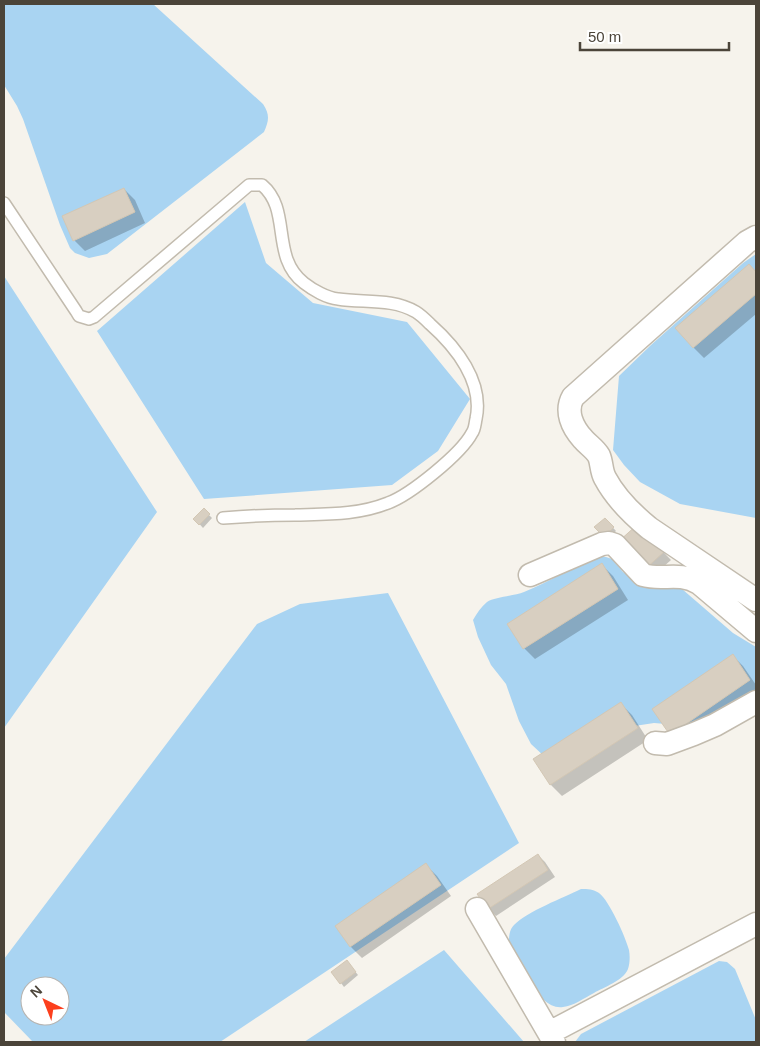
<svg xmlns="http://www.w3.org/2000/svg" width="760" height="1046" viewBox="0 0 760 1046" font-family="Arial,sans-serif">
<style>
.water{fill:#a9d4f2;fill-rule:evenodd}
.shadow{fill:#0003}
.building{fill:#d8cfc1;stroke:#d3c7b4}
.lines{fill:none;stroke-linecap:round;stroke-linejoin:round}
.service-casing{stroke:#c2bbae;stroke-width:14}
.minor-casing{stroke:#c2bbae;stroke-width:25}
.service{stroke:#fff;stroke-width:11}
.minor{stroke:#fff;stroke-width:22}
</style>
<rect width="100%" height="100%" fill="#f6f3ec"/>
<!-- water -->
<path class="water" d="M4,4H153L263,104C270,115 269,120 264,132L107,254L89,258L75,253L70,248L60,225L23,119L17,106L4,85Z
M245,202L266,263L313,303L407,322L470,399L438,451L392,485L204,499L97,331Z
M756,254V518L680,504L640,482L624,465L613,450L619,376L651,345L743,263Z
M4,276L157,512L4,728Z
M597,557H606L612,559L623,572L640,582L682,589L733,633L756,647V697L691,726L654,723L628,727L545,757L531,744L519,721L506,684L491,665L478,637L473,620C477,613 481,607 487,602C495,597 514,596 524,592C549,582 572,567 597,557Z
M388,593L519,843L220,1042H33L4,1012V959L257,624L300,604ZM30,986H60V1016H30Z
M581,889C588,889 593,889 599,893C609,900 626,938 629,950C630,956 630,963 628,969C623,981 604,987 594,993C584,998 574,1006 563,1007C538,1011 518,961 509,943C509,937 509,930 514,925C528,911 563,898 581,889Z
M444,950L524,1042H304Z
M719,961L727,962L735,969L756,1020V1042H575L581,1034Z"/>
<!-- shadow -->
<path class="shadow" d="M124,189L135,200L145,223L85,251L74,240Z
M749,266L756,273V314L704,358L693,347Z
M204,510L212,518L203,528L195,519Z
M605,519L616,531L608,539Z
M645,533L671,560L652,577L645,570Z
M602,565L613,576L628,600L535,659L524,648Z
M732,655L743,666L756,685V694L671,734Z
M621,704L632,715L648,740L562,796L551,785L535,760Z
M538,855L545,862L555,877L496,916L489,909Z
M426,865L437,876L451,896L362,958L351,947L337,926Z
M350,965L358,975L344,987L341,983Z"/>
<!-- building -->
<path class="building" d="M124,188L135,212L73,241L62,216Z
M749,264L756,272V294L693,348L675,328Z
M204,508L210,514L199,525L193,519Z
M605,518L614,527L604,537L594,527Z
M638,524L664,552L644,570L618,542Z
M602,563L618,589L523,649L507,624Z
M733,654L750,680L670,735L652,709Z
M621,702L638,728L550,785L533,759Z
M538,854L548,870L488,909L477,894Z
M426,863L441,885L350,947L335,926Z
M347,960L356,972L340,984L331,972Z"/>
<g class="lines">
<defs>
<path id="service" d="M4,203L76,311L79,316L89,319L94,317L242,191L249,185H262C292,210 270,257 304,283C313,290 327,298 338,299C364,303 392,298 416,312C421,315 426,320 430,324C456,347 484,382 476,419C475,423 475,429 472,433C461,454 410,495 388,503C358,515 327,514 295,515C271,515 247,516 223,518"/>
<path id="minor" d="M756,237L747,242L573,397C565,411 572,427 583,439C588,445 595,449 599,456C602,463 601,471 605,478C615,497 632,514 649,528L756,600
M530,575L602,544L609,543L615,545L643,575C664,581 677,571 699,583L756,631
M655,743L667,744L694,734L715,725L756,702
M477,909L549,1033
M554,1042L549,1033L756,924"/>
</defs>
<!-- service casing -->
<use href="#service" class="service-casing"/>
<!-- minor casing -->
<use href="#minor" class="minor-casing"/>
<!-- service -->
<use href="#service" class="service"/>
<!-- minor -->
<use href="#minor" class="minor"/>
</g>
<!-- border -->
<rect width="760" height="1046" fill="none" stroke="#4b4439" stroke-width="10"/>
<!-- north arrow -->
<g transform="translate(45 1001) rotate(317)"><circle r="24" fill="#ffffff" stroke="#b7b4b0"/>
<path d="M0-4L9 19L0 12L-9 19Z" fill="#fc3f1d"/>
<text y="-8" font-size="14" font-weight="bold" text-anchor="middle" fill="#4b4439">N</text>
</g>
<!-- scale -->
<path d="M580 42v8h149v-8" fill="none" stroke="#4b4439" stroke-width="2.5"/>
<text x="588" y="42" font-size="15" fill="#4b4439" stroke="#ffffff" stroke-width="4" paint-order="stroke">50 m</text>
</svg>
